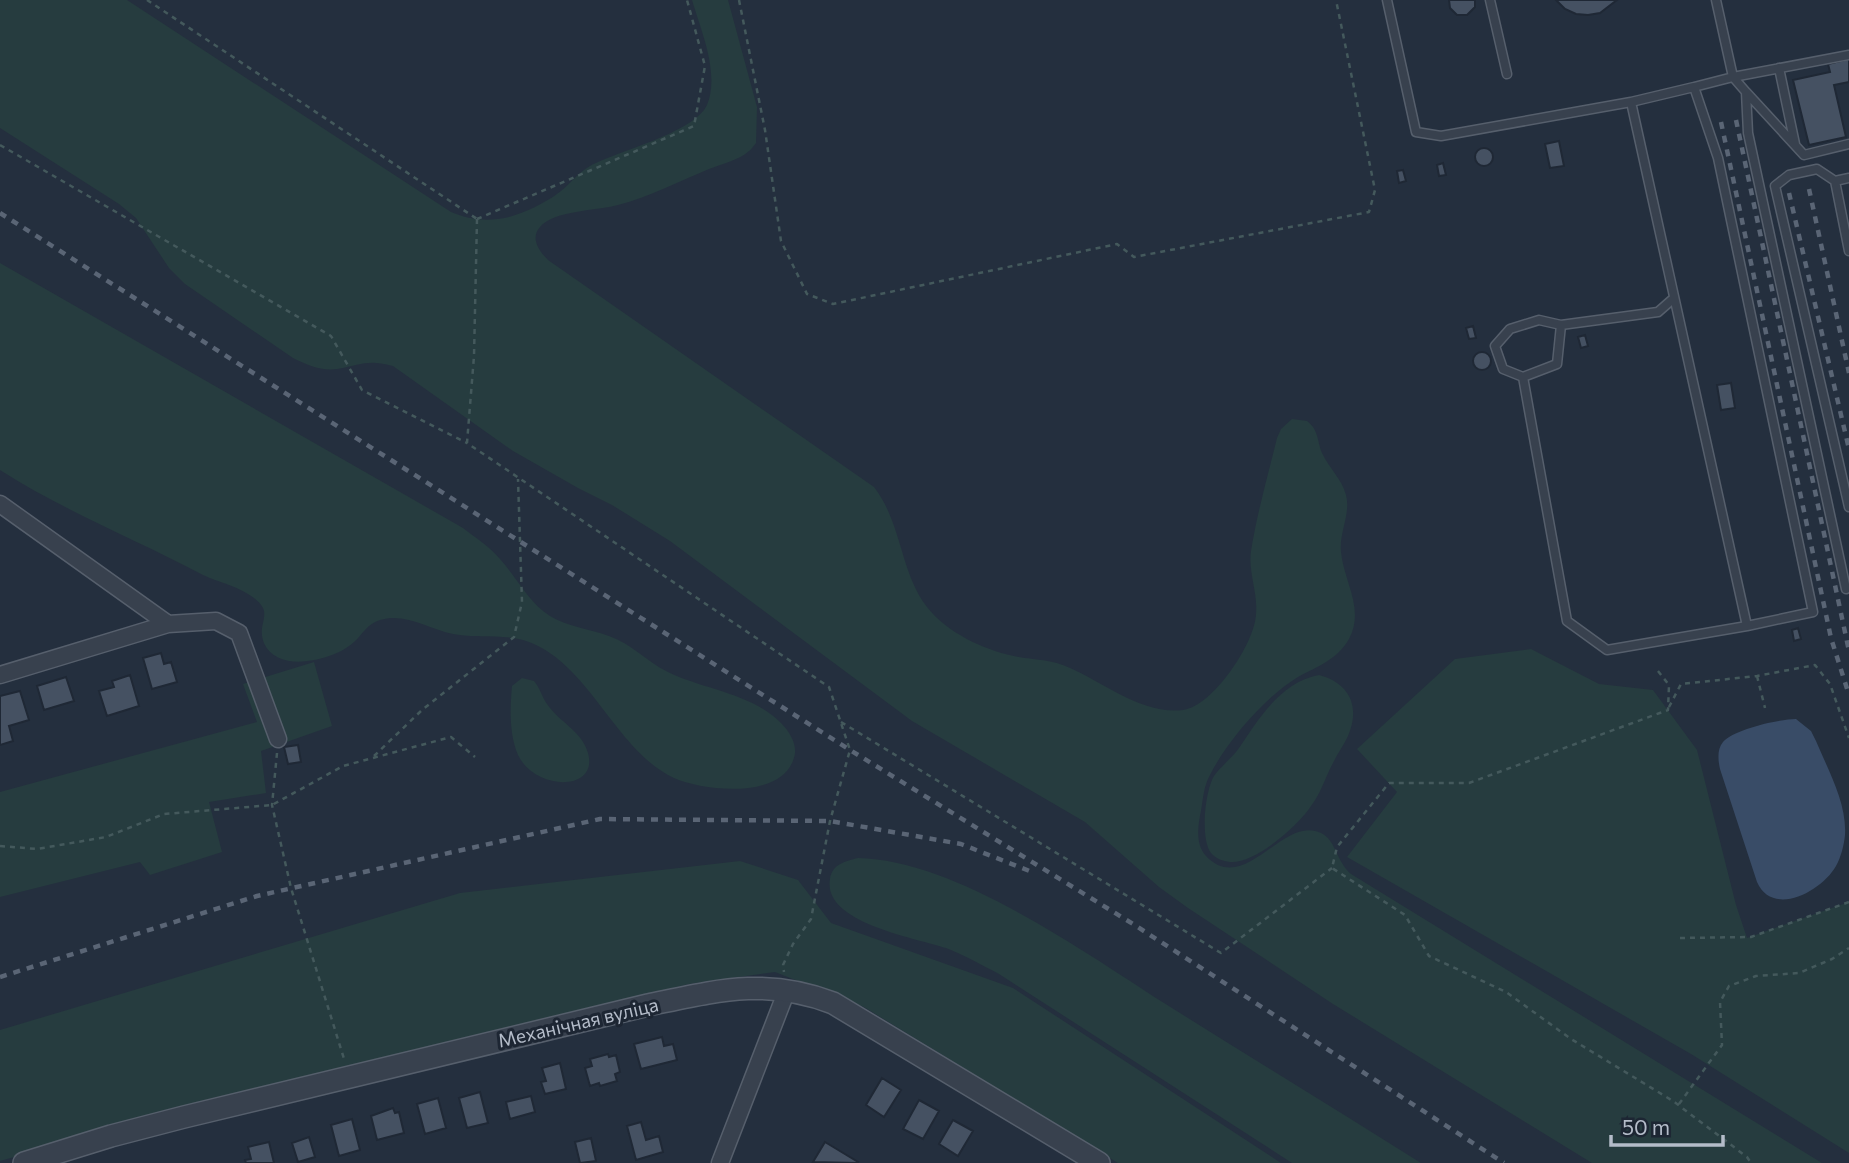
<svg xmlns="http://www.w3.org/2000/svg" width="1849" height="1163" viewBox="0 0 1849 1163" font-family="Commissioner,sans-serif">
<style>
.green{fill:#263c3f}
.water{fill:#394c67}
.building{fill:#455162;stroke:#1f2835;stroke-width:2}
.lines{fill:none;stroke-linecap:round;stroke-linejoin:round}
.service-casing{stroke:#565f6c;stroke-width:11}
.minor-casing{stroke:#565f6c;stroke-width:19}
.tertiary-casing{stroke:#565f6c;stroke-width:24}
.path{stroke:#44595c;stroke-width:2.5;stroke-dasharray:5 5;stroke-linecap:butt}
.service{stroke:#38414e;stroke-width:8}
.minor{stroke:#38414e;stroke-width:16}
.tertiary{stroke:#38414e;stroke-width:21}
.rail{stroke:#5a6575;stroke-width:4.5;stroke-dasharray:7 7;stroke-linecap:butt}
.labels{text-anchor:middle;dominant-baseline:central;stroke-width:6;stroke-linejoin:round;paint-order:stroke}
.street-label{font-size:19px;fill:#b4bcc9;stroke:#1d2633}
</style>
<rect width="100%" height="100%" fill="#242f3e"/>
<!-- green -->
<path class="green" d="M0,0H127L451,212C470,220 488,222 509,217C526,212 543,204 557,194C569,186 577,173 590,166C617,151 694,133 707,105C720,73 701,31 692,0H728L757,107L756,143C755,144 750,151 749,151C739,160 722,164 709,169C680,181 649,197 618,205C597,211 554,210 540,227C530,238 539,251 548,260L874,487C902,523 900,572 927,607C946,632 984,650 1014,656C1033,660 1052,659 1070,668C1104,683 1143,715 1183,710C1213,706 1255,643 1256,614C1258,592 1248,573 1251,551C1257,513 1268,475 1277,438L1281,429L1292,419L1307,421C1319,430 1317,441 1322,453C1329,468 1342,479 1346,495C1351,514 1339,532 1341,552C1344,582 1365,609 1349,639C1337,660 1318,666 1298,677C1266,696 1227,741 1210,775C1204,785 1203,799 1201,811C1198,825 1195,844 1206,856C1245,897 1283,814 1321,833C1336,840 1336,861 1351,874L1822,1163H1592L1333,1004L1188,908L1159,887L1085,822L912,721L670,541L612,505L578,488L513,451L393,366C366,359 362,365 337,369C321,371 307,365 293,358L185,284L169,268L136,218L119,204L0,128Z
M0,263L463,528C476,538 490,547 500,559C517,578 529,603 550,616C568,627 590,629 609,636C632,644 647,662 668,672C705,690 751,693 781,723C789,731 796,742 795,753C788,800 706,792 674,778C616,751 590,665 529,642C506,633 478,639 453,634C429,629 405,612 380,620C367,624 363,634 354,642C339,656 309,664 289,661C272,658 260,646 262,628C263,621 266,614 263,608C260,602 253,597 248,594C234,585 218,582 203,575C135,539 64,511 0,470Z
M1531,649L1599,684L1653,690L1697,750L1736,905L1747,938L1849,902V1153L1691,1054L1347,857L1397,792L1357,749L1455,659Z
M314,662L332,726L261,751L266,793L209,802L222,852L150,875L140,862L0,897V792L257,722L243,684Z
M1319,675C1349,683 1361,706 1348,736C1344,745 1337,754 1333,763C1325,778 1321,793 1311,806C1298,826 1255,864 1230,862C1223,861 1216,859 1211,853C1200,839 1205,791 1214,776C1221,766 1232,758 1239,748C1259,718 1281,682 1319,675Z
M522,678L534,681C540,688 542,697 547,704C559,722 582,731 588,753C599,792 535,791 518,755C509,734 510,708 512,686Z
M858,858C958,860 1088,955 1172,1008C1255,1060 1338,1111 1421,1163H1292L999,974C982,965 964,955 946,948C917,938 822,923 830,879C832,864 846,861 858,858Z
M740,861L798,880L831,923L1013,988L1281,1163H1118L864,1007L775,972L689,984L214,1100L0,1161V1030L460,893Z"/>
<!-- water -->
<path class="water" d="M1796,719L1811,731L1816,741C1828,770 1847,803 1845,835C1844,845 1841,857 1836,866C1822,891 1773,918 1757,882L1720,769C1718,760 1717,749 1723,742C1734,729 1780,719 1796,719Z"/>
<!-- building -->
<path class="building" d="M1449,0H1475V7L1467,15H1457L1450,8Z
M1617,0L1600,13L1588,15L1576,14L1565,9L1556,0Z
M1849,59V82L1834,85L1846,137L1809,145L1793,80L1830,72L1828,64Z
M1559,141L1564,166L1550,168L1545,144Z
M1475 157a9 9 0 1 1 18 0a9 9 0 1 1-18 0Z
M1443,163L1446,175L1439,176L1437,165Z
M1403,170L1406,181L1399,183L1397,171Z
M1473,326L1476,338L1469,339L1466,328Z
M1585,335L1588,346L1581,348L1578,337Z
M1473 361a9 9 0 1 1 18 0a9 9 0 1 1-18 0Z
M1731,383L1735,408L1721,410L1717,385Z
M1798,628L1801,639L1794,641L1792,630Z
M161,653L164,664L171,662L177,682L152,689L143,658Z
M130,675L139,706L107,716L99,691L114,687L112,681Z
M66,677L74,701L44,710L37,686Z
M20,691L29,720L9,726L13,741L0,745V696Z
M298,745L301,762L288,764L284,747Z
M662,1037L664,1046L673,1044L677,1060L641,1069L634,1044Z
M608,1054L609,1057L616,1055L620,1072L615,1074L617,1081L600,1086L599,1083L590,1086L585,1068L592,1066L590,1059Z
M560,1063L566,1089L545,1094L541,1082L546,1081L542,1068Z
M882,1078L901,1090L884,1117L866,1105Z
M480,1092L488,1123L467,1128L459,1098Z
M531,1096L535,1112L510,1119L506,1102Z
M438,1098L446,1128L425,1134L417,1104Z
M919,1100L939,1111L923,1139L903,1129Z
M393,1108L395,1113L399,1112L404,1133L377,1140L371,1116Z
M352,1119L360,1150L339,1156L331,1125Z
M953,1120L973,1131L958,1156L939,1144Z
M641,1122L646,1140L659,1136L663,1152L636,1160L627,1126Z
M309,1137L315,1157L298,1162L292,1143Z
M591,1138L596,1161L580,1163L575,1142Z
M269,1142L274,1163H246L245,1160L251,1159L248,1147Z
M825,1142L858,1162L857,1163L813,1162Z"/>
<g class="lines">
<defs>
<path id="service" d="M1387,0L1416,132L1441,136L1631,102
M1490,0L1507,74
M1779,68L1795,144
M1694,87L1718,158L1813,612L1747,626L1631,102Z
M1694,87L1733,77L1716,0
M1746,92L1804,155L1849,144
M1835,181L1849,178
M1849,251L1835,181L1817,169L1789,175L1775,186L1849,507
M1674,298L1658,312L1561,325L1539,320L1510,329L1495,346L1503,369L1523,377L1567,621L1607,650L1747,626
M1523,377L1557,364L1561,325
M1846,589L1748,133L1746,92L1733,77L1849,55"/>
<path id="minor" d="M0,504L168,624
M0,675L168,624L216,621L239,633L278,739
M720,1163L787,990"/>
<path id="tertiary" d="M24,1163L111,1136L184,1117L648,1005C716,991 765,977 833,1003L1099,1163"/>
</defs>
<!-- service casing -->
<use href="#service" class="service-casing"/>
<!-- minor casing -->
<use href="#minor" class="minor-casing"/>
<!-- tertiary casing -->
<use href="#tertiary" class="tertiary-casing"/>
<!-- path -->
<path class="path" d="M147,0L477,219
M739,0L765,130L781,241L807,294L833,304L1117,244L1134,257L1369,212L1375,190L1336,0
M0,145L331,336L362,390L467,443
M477,219L474,356L467,443L829,687L850,750L830,821L811,919L793,944L783,965L784,972
M477,219L694,126L705,66L687,0
M1658,671L1669,685L1668,710L1469,783H1389L1337,847L1332,868L1405,915L1429,956L1506,992L1571,1039L1673,1101L1747,1157L1751,1163
M1757,676L1765,708
M1669,707L1681,684L1757,676L1815,665L1830,684L1849,738
M841,722L1221,953L1332,868
M277,753L272,805L291,888L345,1062
M374,756L422,710L514,637L522,602L518,479
M0,846L37,849L106,837L164,814L272,805L343,766L451,737L475,757
M1680,938L1751,937L1849,902
M1679,1104L1722,1045L1720,1002L1729,986L1756,976L1799,973L1832,959L1849,948"/>
<!-- service -->
<use href="#service" class="service"/>
<!-- minor -->
<use href="#minor" class="minor"/>
<!-- tertiary -->
<use href="#tertiary" class="tertiary"/>
<!-- rail -->
<path class="rail" d="M1736,120L1849,651
M1721,122L1831,638L1849,695
M1809,189L1849,373
M1789,193L1849,449
M0,213L850,750L1133,924L1504,1163
M0,977L257,896L600,819L830,821L961,844L1032,872"/>
</g>
<g class="labels">
<!-- street labels -->
<g class="street-label">
<text transform="translate(578 1022) rotate(-13)">Механічная вуліца</text>
</g>
</g>
<!-- scale -->
<path d="M1611 1135v10h112v-10" fill="none" stroke="#b4bcc9" stroke-width="3.5"/>
<text x="1622" y="1135" font-size="21" fill="#b4bcc9" stroke="#1d2633" stroke-width="5" paint-order="stroke">50 m</text>
</svg>
